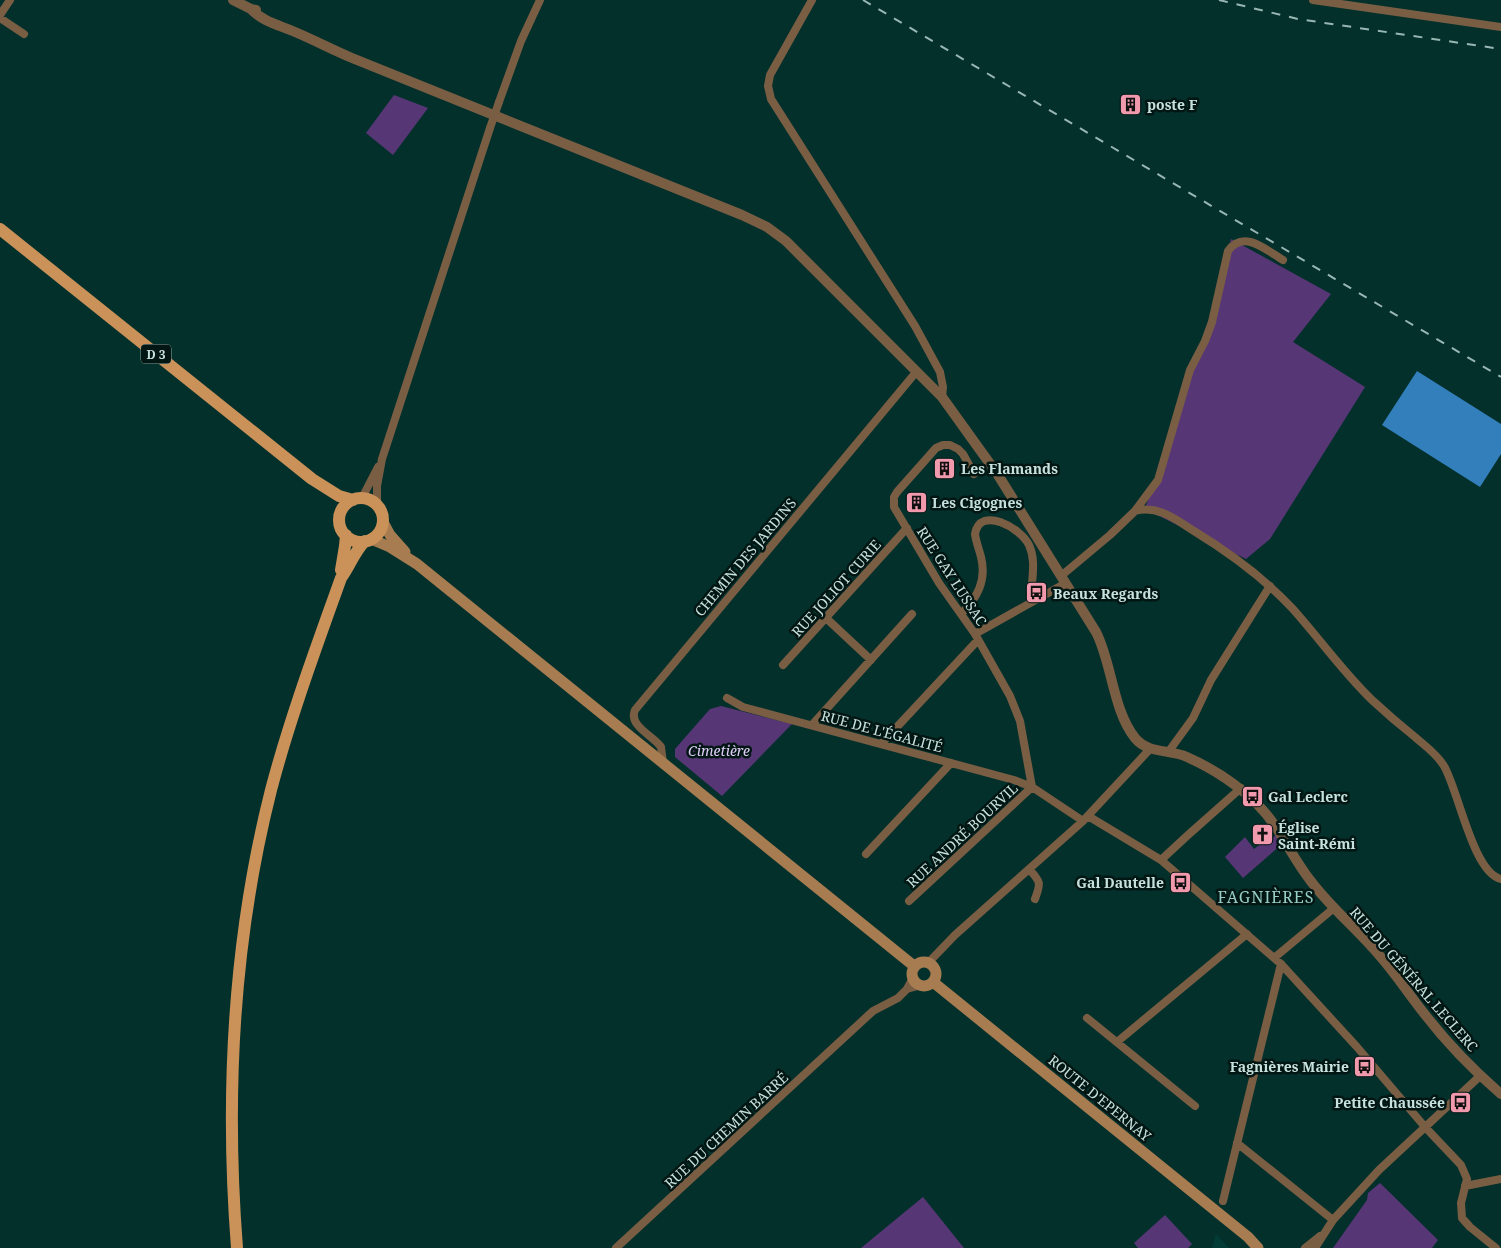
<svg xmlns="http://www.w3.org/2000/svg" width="1501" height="1248" viewBox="0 0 1501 1248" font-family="'Noto Serif',serif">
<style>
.built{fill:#033b36}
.green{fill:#573676}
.water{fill:#327fbb}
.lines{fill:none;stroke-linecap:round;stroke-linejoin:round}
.minor{stroke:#7a5e44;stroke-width:8}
.tertiary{stroke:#7a5e44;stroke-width:10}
.secondary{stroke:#a77c50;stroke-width:11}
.primary{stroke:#ca9259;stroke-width:12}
.rail{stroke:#98b7b3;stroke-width:2;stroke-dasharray:9 9;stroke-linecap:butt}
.minor-bridge{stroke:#7a5e44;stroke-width:8}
.labels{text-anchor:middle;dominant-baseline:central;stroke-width:5;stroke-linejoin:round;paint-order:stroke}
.shield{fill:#021613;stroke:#8ca5a1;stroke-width:1}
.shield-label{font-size:12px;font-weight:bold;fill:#c7e2de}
.poi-label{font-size:14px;font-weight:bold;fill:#c7e2de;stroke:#021613;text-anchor:start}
.street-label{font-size:14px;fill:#c7e2de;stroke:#021613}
.park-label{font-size:14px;font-style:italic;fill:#e0cdf7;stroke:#021613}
.quarter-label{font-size:16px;letter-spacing:1px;fill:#96cdc6;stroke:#021613}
</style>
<rect width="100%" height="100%" fill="#04302c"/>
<!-- built -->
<path class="built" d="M1216,1234L1229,1248H1212Z"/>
<!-- green -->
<path class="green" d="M394,95L428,108L393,155L366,133Z
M1231,239L1331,294L1293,342L1365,387L1270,539L1246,559L1145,509L1219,289Z
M721,706L792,724L722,796L675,757V749L710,709Z
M1277,834L1282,844L1243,878L1225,857L1245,837L1254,849L1266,840L1268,842Z
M1380,1183L1438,1240L1432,1248H1333L1367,1200L1368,1193Z
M923,1197L964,1248H861Z
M1165,1215L1192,1244L1188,1248H1138L1134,1243Z"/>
<!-- water -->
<path class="water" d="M1417,371L1501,424V454L1480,487L1382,425Z"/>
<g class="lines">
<!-- minor -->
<path class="minor" d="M812,0L770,75L768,86L771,99L915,326L940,372L943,387L942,397
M1313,0L1501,27
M0,15L10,0
M0,18L24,34
M499,102L521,41L540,0
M974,474L963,454L958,449L950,445H943L936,448L897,492L894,497V507L939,583L975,634L1010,696L1020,721L1032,787L1083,821
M362,498L378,467
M377,505V486L382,459L490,128
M1135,511C1158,505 1175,519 1194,531C1230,553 1263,577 1292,608C1319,638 1343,672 1372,700C1386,713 1400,725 1415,737C1425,746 1437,754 1444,766C1458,789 1473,873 1501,879
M1061,576L1110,535L1135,511L1158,480L1190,370L1205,341L1212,322L1228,251C1244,229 1266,250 1283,260
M961,614C977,598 987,581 981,557C979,549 976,542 975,534C980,505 1021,528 1029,545C1035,558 1033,571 1032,584
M826,618L871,660
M975,634L1066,583
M783,665L907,528
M727,698L743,707L1014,780L1032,787L909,901
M812,725L912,614
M882,743L978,640
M1169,751L1193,718L1211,680L1270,586
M663,763L661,747C654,736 628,726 635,710L917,371
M1088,816L1161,860L1281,964L1357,1047L1425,1127L1461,1165L1467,1179L1461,1203L1462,1218L1470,1227L1496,1248
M866,854L951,763
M1161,860L1188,835L1241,788
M1029,869C1041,882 1041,883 1035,899
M1274,958L1334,908
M928,963L955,935L1083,821L1150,749
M913,978L907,989L921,985
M1087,1018L1195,1106
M1117,1042L1247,934
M1237,1143L1333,1220
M1465,1186L1501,1179
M1223,1201L1281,964
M616,1248L873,1011L898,998L907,989
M1305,1248L1320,1236
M1315,1248L1333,1220L1379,1170L1480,1076"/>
<!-- tertiary -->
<path class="tertiary" d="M233,0L251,9L256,10
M251,9C263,22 279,25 295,32C314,40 333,50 352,58L742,215L767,227L786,241L942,397L998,475L1096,632C1112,663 1113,711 1135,738C1148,754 1169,749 1187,757C1214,769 1237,784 1258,805C1280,827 1291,856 1310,880C1330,907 1357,929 1379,955C1395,973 1408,993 1423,1012C1446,1042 1472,1069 1501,1094"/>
<!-- secondary -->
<path class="secondary" d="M383,522L390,535L405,552
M371,539L390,547L417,564L914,966
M912 974a12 12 0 1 1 24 0a12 12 0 1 1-24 0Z
M933,982L1248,1237L1258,1248"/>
<!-- primary -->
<path class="primary" d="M0,229L312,479L339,496L353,500
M339 520a22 22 0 1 1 44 0a22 22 0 1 1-44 0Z
M341,570L345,546L346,535
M237,1248C225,1094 233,940 271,790C290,718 316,648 341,578C350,566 354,552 365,541"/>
<!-- rail -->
<path class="rail" d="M863,0L1501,377
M1219,0L1298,19L1501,49"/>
<!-- minor-bridge -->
<path class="minor-bridge" d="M490,128L499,102"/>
</g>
<!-- icons -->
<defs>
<symbol id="building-square" viewBox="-11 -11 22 22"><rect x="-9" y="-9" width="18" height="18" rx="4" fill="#f29aad" stroke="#021613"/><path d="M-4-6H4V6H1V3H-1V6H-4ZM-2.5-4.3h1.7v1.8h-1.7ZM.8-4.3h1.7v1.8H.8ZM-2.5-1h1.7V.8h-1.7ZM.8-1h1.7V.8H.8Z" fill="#111"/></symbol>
<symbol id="bus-square" viewBox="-11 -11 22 22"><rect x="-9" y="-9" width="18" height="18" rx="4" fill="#f29aad" stroke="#021613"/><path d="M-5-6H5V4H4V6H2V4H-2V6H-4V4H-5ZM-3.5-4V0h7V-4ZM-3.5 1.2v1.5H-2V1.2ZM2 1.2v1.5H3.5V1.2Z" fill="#111"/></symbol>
<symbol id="church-square" viewBox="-11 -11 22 22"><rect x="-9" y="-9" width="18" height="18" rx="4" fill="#f29aad" stroke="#021613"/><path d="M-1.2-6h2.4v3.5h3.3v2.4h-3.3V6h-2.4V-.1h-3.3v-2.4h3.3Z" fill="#111"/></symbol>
</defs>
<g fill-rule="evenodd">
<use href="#building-square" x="1118" y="92" width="25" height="25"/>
<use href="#building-square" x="932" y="456" width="25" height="25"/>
<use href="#building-square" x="904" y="490" width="25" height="25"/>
<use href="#bus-square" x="1024" y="580" width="25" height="25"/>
<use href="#bus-square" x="1240" y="784" width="25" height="25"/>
<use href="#church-square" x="1250" y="822" width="25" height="25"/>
<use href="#bus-square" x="1168" y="870" width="25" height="25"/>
<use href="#bus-square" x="1352" y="1054" width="25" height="25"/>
<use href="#bus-square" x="1448" y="1090" width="25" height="25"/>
</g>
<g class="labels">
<!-- shield labels -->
<rect class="shield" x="141" y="344.5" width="30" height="19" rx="4"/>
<g class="shield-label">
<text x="156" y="354">D 3</text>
</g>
<!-- poi labels -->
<g class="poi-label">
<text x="1147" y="104">poste F</text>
<text x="961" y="468">Les Flamands</text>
<text x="932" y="502">Les Cigognes</text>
<text x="1053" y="593">Beaux Regards</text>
<text x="1268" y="796">Gal Leclerc</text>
<text x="1278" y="827">Église<tspan x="1278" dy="16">Saint-Rémi</tspan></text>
<text x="1164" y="882" text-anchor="end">Gal Dautelle</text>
<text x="1349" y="1066" text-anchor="end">Fagnières Mairie</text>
<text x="1445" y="1102" text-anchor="end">Petite Chaussée</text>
</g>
<!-- street labels -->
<g class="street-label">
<text transform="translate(745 557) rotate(-50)">CHEMIN DES JARDINS</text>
<text transform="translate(952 576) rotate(57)">RUE GAY LUSSAC</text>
<text transform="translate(836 588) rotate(-48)">RUE JOLIOT CURIE</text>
<text transform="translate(882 731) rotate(15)">RUE DE L'ÉGALITÉ</text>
<text transform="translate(962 835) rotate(-43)">RUE ANDRÉ BOURVIL</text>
<text transform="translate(1414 979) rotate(49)">RUE DU GÉNÉRAL LECLERC</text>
<text transform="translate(1100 1098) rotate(39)">ROUTE D'EPERNAY</text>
<text transform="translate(726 1130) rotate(-43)">RUE DU CHEMIN BARRÉ</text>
</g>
<!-- park labels -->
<g class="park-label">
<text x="719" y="750">Cimetière</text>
</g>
<!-- quarter labels -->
<g class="quarter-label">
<text x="1266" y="897">FAGNIÈRES</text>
</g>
</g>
</svg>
